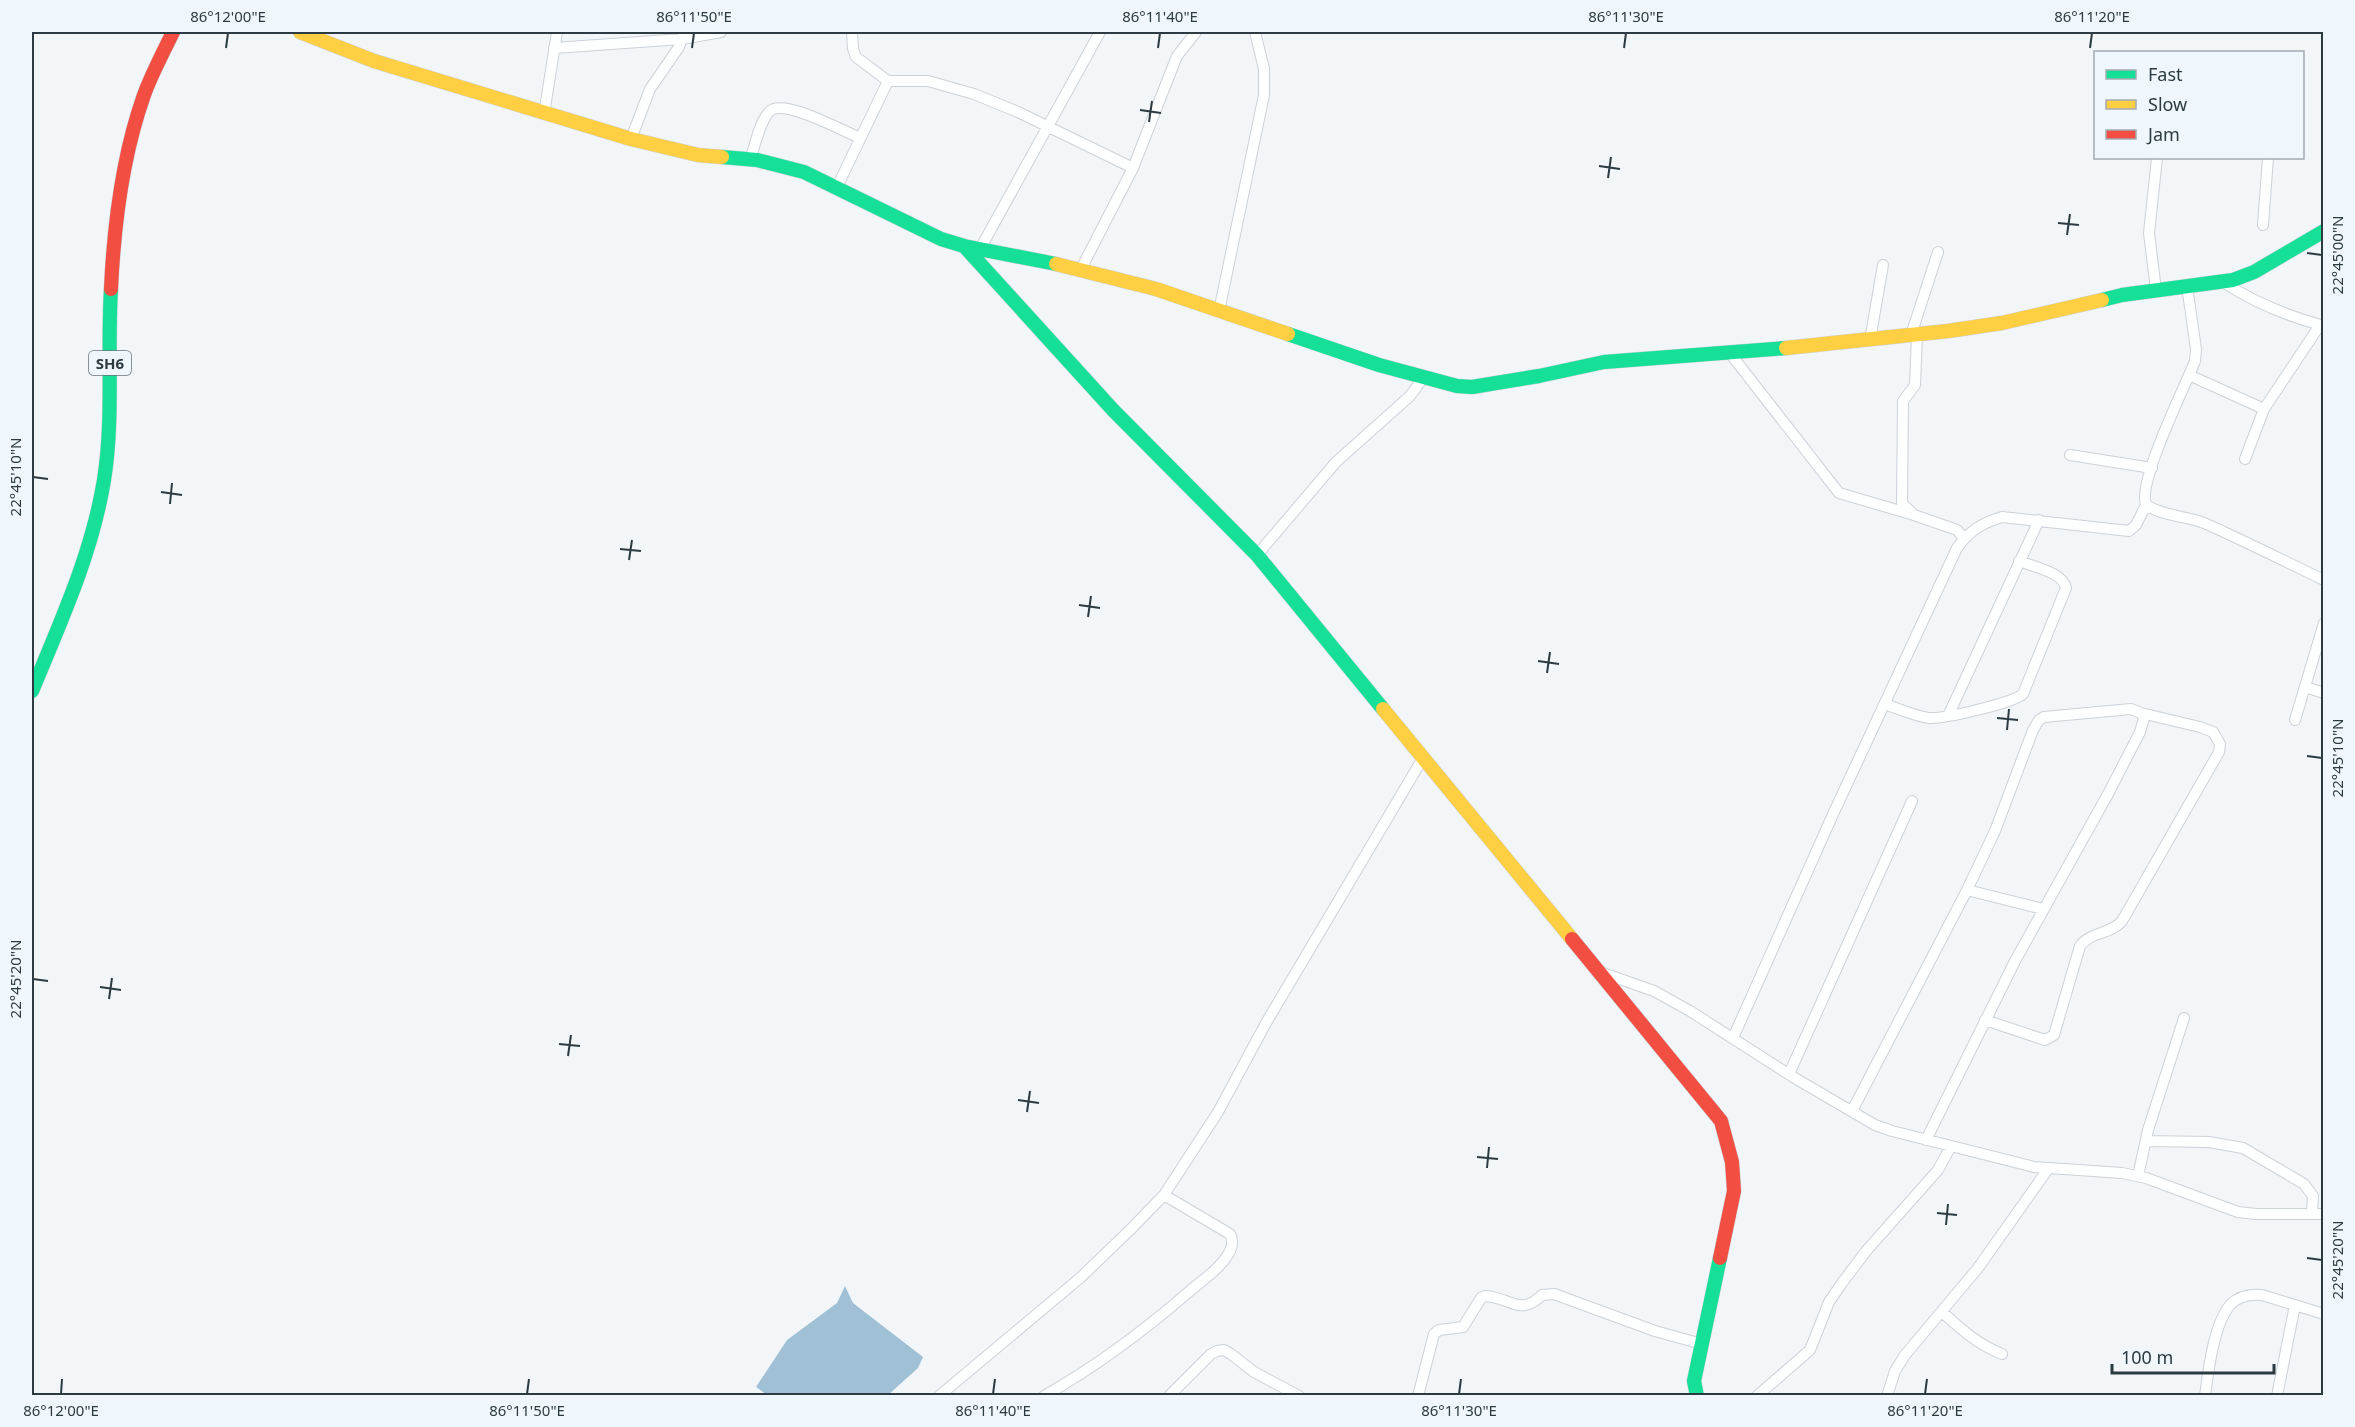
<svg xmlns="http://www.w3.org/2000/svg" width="2355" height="1427" viewBox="0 0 2355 1427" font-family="'Noto Sans',sans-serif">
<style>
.water{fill:#a0c0d5}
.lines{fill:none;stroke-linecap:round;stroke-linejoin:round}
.street-casing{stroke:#cbd2d8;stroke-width:12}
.fast-casing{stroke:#cbd2d8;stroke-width:15}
.slow-casing{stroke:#cbd2d8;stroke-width:15}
.jam-casing{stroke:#cbd2d8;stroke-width:15}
.street{stroke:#fdfefe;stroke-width:10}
.fast{stroke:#16e098;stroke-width:14}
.slow{stroke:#ffcf43;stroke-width:14}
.jam{stroke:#f24e42;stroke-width:14}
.ticks{fill:none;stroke:#2c3a42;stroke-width:2}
.labels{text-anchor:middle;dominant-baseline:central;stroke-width:6;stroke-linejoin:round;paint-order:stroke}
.shield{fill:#f0f7fc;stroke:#67737a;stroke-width:1.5}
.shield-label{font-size:15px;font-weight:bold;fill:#2c3a42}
.neatline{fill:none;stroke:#2c3a42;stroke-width:2}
.ticks-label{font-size:15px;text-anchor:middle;fill:#2c3a42}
</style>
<rect width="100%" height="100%" fill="#f3f6f9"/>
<!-- water -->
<path class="water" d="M845,1286L853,1303L923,1357L918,1368L888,1395H767L756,1387L787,1340L837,1303Z"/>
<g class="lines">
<defs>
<path id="street" d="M852,32L853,49L856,57L888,81H928L974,94L1018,112L1133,168
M554,48L682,39L721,32
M544,114L557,32
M631,139L650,89L679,47L684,32
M750,160C755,146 759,123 769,112C782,97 843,131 860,138
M837,187L888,81
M2263,225L2268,158
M980,249L1100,32
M1081,269L1133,168L1177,56L1196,32
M2223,282C2255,303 2287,316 2324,326
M2187,286L2196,349L2195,361C2185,387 2137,482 2146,505C2163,516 2186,516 2204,523C2245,541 2284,561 2324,580
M2156,290L2149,233L2157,158
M1219,311L1264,95V69L1255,32
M1911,335L1938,252
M1917,335L1915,385L1903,401L1902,503L1914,515L1957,530L1964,538
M1870,340L1883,265
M1729,352L1839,493L1914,515
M2189,375L2264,409
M2070,455L2152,468
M2245,459L2264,409L2320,325
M1257,555L1336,462L1410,396L1424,377
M2305,687L2324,693
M1885,704C1899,709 1914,716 1929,718C1944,719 2013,703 2023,694L2066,588C2063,572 2033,567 2019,561
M1948,716L2039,520
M2295,720L2324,623
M1967,890L2043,909
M1600,972L1654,991L1690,1011L1793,1077L1875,1125L1892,1131L2034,1167L2122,1173L2146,1178L2238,1212L2256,1214H2324
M1985,1020L2045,1040L2054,1035L2080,946C2091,931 2110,935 2122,921L2219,752L2220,744L2213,732L2200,727L2141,713
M1733,1038L1834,812L1957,548C1969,531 1982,523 2002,517L2129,531L2136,525L2146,505
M1789,1074L1912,801
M1852,1111L1967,890L1995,831L2033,730L2039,720L2044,717L2131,709L2141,713L2144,718L2140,732L2108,794L2015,961L1926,1140
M2146,1141L2209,1142L2243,1148L2304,1184L2313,1196L2312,1213
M2138,1176L2148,1130L2184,1018
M1942,1312C1961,1329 1977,1344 2002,1354
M939,1396L1080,1278L1130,1230L1164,1195L1218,1112L1266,1023L1423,758
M1044,1396C1097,1366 1145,1330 1191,1290C1204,1279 1222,1267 1230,1251C1233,1245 1233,1240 1230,1234L1164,1195
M1169,1396L1211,1354L1217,1351L1224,1350L1231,1354L1254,1372L1299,1396
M1418,1396L1434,1334L1439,1330L1463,1327L1481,1298L1485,1296C1510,1297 1520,1317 1542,1295L1554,1294L1655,1331L1702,1344
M1757,1396L1810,1350L1829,1302L1842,1283L1867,1250L1938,1170L1951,1146
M1887,1396L1895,1371L1905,1355L1978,1268L2048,1169
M2205,1396C2208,1372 2214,1322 2231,1304C2239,1296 2251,1294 2262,1295L2324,1314
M2277,1396L2295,1305"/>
<path id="fast" d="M722,157L757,160L804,172L941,239L964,246L1056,264
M964,246L1113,410L1257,555L1383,709
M2102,300L2122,295L2233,280L2254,272L2324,231
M1288,334L1379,365L1457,386L1472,387L1539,376L1604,362L1786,348
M32,691C60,623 92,554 104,480C114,417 107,353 111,289
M1697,1396L1694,1381L1720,1258"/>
<path id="slow" d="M300,32L374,61L631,139L698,155L722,157
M1056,264L1156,289L1288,334
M1786,348L1948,331L2002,323L2102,300
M1383,709L1572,939"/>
<path id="jam" d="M111,289C114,223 122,157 144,95C152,73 163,53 173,32
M1572,939L1721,1121L1732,1162L1734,1191L1720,1258"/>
</defs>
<!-- street casing -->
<use href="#street" class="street-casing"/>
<!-- fast casing -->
<use href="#fast" class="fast-casing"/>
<!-- slow casing -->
<use href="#slow" class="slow-casing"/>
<!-- jam casing -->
<use href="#jam" class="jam-casing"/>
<!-- street -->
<use href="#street" class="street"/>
<!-- fast -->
<use href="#fast" class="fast"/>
<!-- slow -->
<use href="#slow" class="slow"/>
<!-- jam -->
<use href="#jam" class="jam"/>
</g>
<!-- ticks -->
<path class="ticks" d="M226,48L228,33M692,48L694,33M1158,48L1160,33M1624,48L1626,33M2090,48L2092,33M1140,110L1161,113M1149,122L1152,101M1599,166L1620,169M1608,178L1611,157M2058,223L2079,225M2067,235L2070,214M2307,253L2322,255M33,477L48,479M161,492L182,495M170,504L172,483M620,549L641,551M629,560L632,540M1079,605L1100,608M1088,617L1091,596M1538,661L1559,664M1547,673L1550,652M1997,718L2018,720M2007,730L2009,709M2307,756L2322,758M33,979L48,981M100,987L121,990M109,999L112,978M559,1044L580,1046M568,1056L571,1035M1018,1100L1039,1103M1027,1112L1030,1091M1477,1157L1498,1159M1487,1168L1489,1147M1937,1213L1957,1215M1946,1225L1948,1204M2307,1258L2322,1260M61,1394L62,1379M527,1394L529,1379M993,1394L995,1379M1459,1394L1461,1379M1925,1394L1927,1379"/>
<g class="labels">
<!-- shield labels -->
<rect class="shield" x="89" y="351" width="42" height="24" rx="4.5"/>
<g class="shield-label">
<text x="110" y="363">SH6</text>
</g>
</g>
<!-- border -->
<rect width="2355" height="1427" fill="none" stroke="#f0f7fc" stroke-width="66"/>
<!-- legend -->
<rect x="2094" y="51" width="210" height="108" fill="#f0f7fc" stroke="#a2abb2" stroke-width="1.5"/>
<rect x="2106" y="70" width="30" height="9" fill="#16e098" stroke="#a2abb2" stroke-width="1.5"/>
<text x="2148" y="81" font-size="18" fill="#2c3a42">Fast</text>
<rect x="2106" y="100" width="30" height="9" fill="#ffcf43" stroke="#a2abb2" stroke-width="1.5"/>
<text x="2148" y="111" font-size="18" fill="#2c3a42">Slow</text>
<rect x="2106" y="130" width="30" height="9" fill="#f24e42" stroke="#a2abb2" stroke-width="1.5"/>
<text x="2148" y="141" font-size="18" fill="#2c3a42">Jam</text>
<!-- scale -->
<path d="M2112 1364v9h162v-9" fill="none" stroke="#2c3a42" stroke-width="3"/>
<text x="2121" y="1364" font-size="18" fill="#2c3a42" stroke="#f0f7fc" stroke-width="4.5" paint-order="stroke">100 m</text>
<rect x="33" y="33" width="2289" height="1361" class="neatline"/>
<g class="ticks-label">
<text x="228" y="22">86°12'00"E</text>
<text x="694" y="22">86°11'50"E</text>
<text x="1160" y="22">86°11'40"E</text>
<text x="1626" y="22">86°11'30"E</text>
<text x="2092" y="22">86°11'20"E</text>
<text transform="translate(2338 255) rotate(-90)" y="5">22°45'00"N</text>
<text transform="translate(16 477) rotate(-90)" y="5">22°45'10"N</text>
<text transform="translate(2338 758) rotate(-90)" y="5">22°45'10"N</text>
<text transform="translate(16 979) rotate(-90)" y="5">22°45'20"N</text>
<text transform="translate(2338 1260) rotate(-90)" y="5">22°45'20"N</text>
<text x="61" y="1416">86°12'00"E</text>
<text x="527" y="1416">86°11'50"E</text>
<text x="993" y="1416">86°11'40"E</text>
<text x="1459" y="1416">86°11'30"E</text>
<text x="1925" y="1416">86°11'20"E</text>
</g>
</svg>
